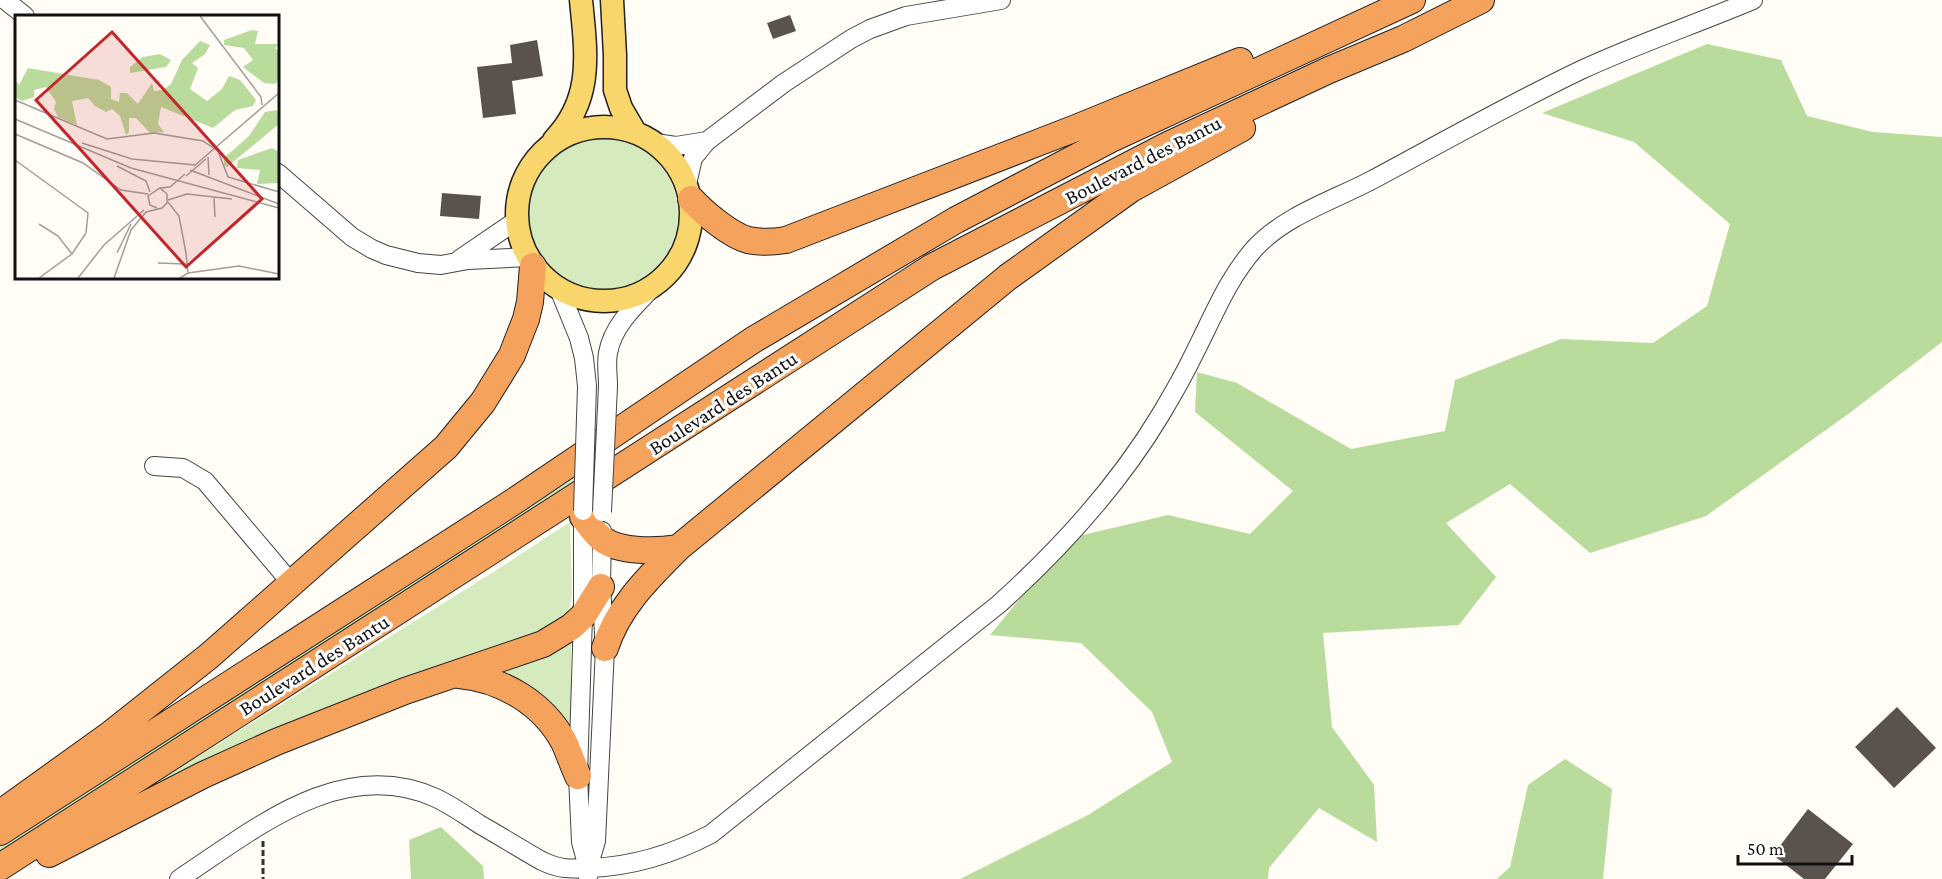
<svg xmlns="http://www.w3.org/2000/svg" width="1942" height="879" viewBox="0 0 1942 879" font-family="'Crimson Pro',serif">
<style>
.green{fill:#d5ebbd}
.forest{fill:#b9dc9c}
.building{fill:#5a524d}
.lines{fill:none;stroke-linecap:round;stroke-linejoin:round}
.minor-casing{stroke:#444;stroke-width:20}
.major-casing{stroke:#222;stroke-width:25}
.highway-casing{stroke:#222;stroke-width:28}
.path{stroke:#333;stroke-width:3;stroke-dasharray:6 3;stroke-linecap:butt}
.minor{stroke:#fff;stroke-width:18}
.major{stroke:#f9d66b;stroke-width:22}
.highway{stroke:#f5a25d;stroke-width:26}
.minor-bridge-casing{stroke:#444;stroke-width:20;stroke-linecap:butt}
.minor-bridge{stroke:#fff;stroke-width:18}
.labels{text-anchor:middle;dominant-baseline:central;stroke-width:6;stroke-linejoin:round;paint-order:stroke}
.street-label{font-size:21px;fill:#111;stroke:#fff}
.inset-road{fill:none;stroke:#a09f9a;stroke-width:1.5}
.view{fill:#c4262e;fill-opacity:0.15;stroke:#c4262e;stroke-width:3}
.inset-edge{fill:none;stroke:#111;stroke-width:3}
</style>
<rect width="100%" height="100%" fill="#fffdf5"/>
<!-- green -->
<path class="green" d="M528 214a75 75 0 1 1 150 0a75 75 0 1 1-150 0Z
M581,469L580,485L0,856V842Z
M570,522L572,594L570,607L555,627L106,814L495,571Z
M571,637V737L486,672Z"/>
<!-- forest -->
<path class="forest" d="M1707,44L1781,60L1807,116L1873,132L1942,137V342L1851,412L1706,516L1590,553L1510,484L1446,523L1496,577L1459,625L1323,633L1332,727L1374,785L1377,842L1319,808L1269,868L1268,879H960L1088,815L1172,762L1152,712L1081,643L990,635L1070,538L1168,515L1250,534L1293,491L1195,412L1197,372L1237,383L1351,449L1445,431L1455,380L1561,339L1653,343L1707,306L1730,224L1634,142L1542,113Z
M1565,759L1612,789L1603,879H1497L1510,867L1528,785Z
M441,827L483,866L484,879H411L409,840Z"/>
<!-- building -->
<path class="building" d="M790,15L796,31L773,39L767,23Z
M537,40L543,76L512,81L516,114L483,118L477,67L512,63L510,45Z
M442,193L481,196L479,219L440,216Z
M1897,707L1936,748L1894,788L1855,747Z
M1808,809L1853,844L1825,879H1804L1773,855Z"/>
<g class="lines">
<defs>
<path id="minor" d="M5,0L25,16
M655,143L676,146L707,141
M278,173L352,237L372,249L386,255L418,263L441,265L468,260L528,257
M687,184L693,158L707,141L784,83L851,39L870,29L906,16L1001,0
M460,259L517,220
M559,289L579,338L584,358L587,386
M608,386C608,375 606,363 608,353C613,324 638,303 657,283
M154,466L183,468L205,481L292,584
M583,514V616L578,776L581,842L588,868
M588,877V868L596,841L605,648L601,587L602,531
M179,879C254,830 341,755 436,798C451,805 465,815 479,824C500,836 521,849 542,861C561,870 571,869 591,868C635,866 673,854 711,834L999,604C1061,548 1118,486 1161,414C1173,394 1185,373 1195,352C1213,317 1228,278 1255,248C1286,215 1332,201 1372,180C1441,143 1510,104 1581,70C1637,44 1696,24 1753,0"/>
<path id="major" d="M612,0L615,55V90L621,108L635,132
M517 214a87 87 0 1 1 174 0a87 87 0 1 1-174 0Z
M554,140C594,98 586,53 581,0"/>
<path id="highway" d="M691,199C704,213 730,235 748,240C761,243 774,242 786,240L1076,128L1240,61
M583,517C589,524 595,534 602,539C620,553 658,551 678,548
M605,648C618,607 648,578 678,548L1008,277L1131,189L1242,128
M459,675C502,679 543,703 564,742C569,753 573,765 578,776
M5,810L112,733L209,656L446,447L483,402L512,355L526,319L530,302L533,266
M0,832L513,502L753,340L956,220L1111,139L1412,0
M49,854L203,775L276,742L405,691L543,644L571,627L583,616L601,587
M0,867L932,267L1168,145L1329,70L1403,39L1481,0"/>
</defs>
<!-- minor casing -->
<use href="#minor" class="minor-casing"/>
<!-- major casing -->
<use href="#major" class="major-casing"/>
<!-- highway casing -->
<use href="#highway" class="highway-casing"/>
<!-- path -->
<path class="path" d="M263,841V879"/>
<!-- minor -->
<use href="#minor" class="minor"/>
<!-- major -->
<use href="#major" class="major"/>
<!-- highway -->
<use href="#highway" class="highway"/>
<defs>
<path id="minor-bridge" d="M583,511L587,386
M602,512L608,386"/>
</defs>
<!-- minor-bridge casing -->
<use href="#minor-bridge" class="minor-bridge-casing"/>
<!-- minor-bridge -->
<use href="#minor-bridge" class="minor-bridge"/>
</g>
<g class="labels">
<!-- street labels -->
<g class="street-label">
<text transform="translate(1143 160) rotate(-27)">Boulevard des Bantu</text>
<text transform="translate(723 403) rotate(-33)">Boulevard des Bantu</text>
<text transform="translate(314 665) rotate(-32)">Boulevard des Bantu</text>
</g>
</g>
<!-- overview -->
<g transform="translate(15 15)">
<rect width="264" height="264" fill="#fffdf5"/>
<path d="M237,15L243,16L240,29H264L260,33L264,36V65L260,69L249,68L228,52L238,45L229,33L209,30V25ZM185,26L195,30L190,39L177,48L183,53L175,74L192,86L207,74L214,61L225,65L241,85L238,91L220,95L198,113L146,92L143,109L149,117L135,118L121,103H114V117L111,120L105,101L97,94L91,97L80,91L73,83L57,86L62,110L43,102L39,94L41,87L31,72L19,75V82L7,86L0,82V64L4,70L13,53L84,65L96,72V84L104,87L105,78H112L123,89L137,68L139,76L148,75L156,69L167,45ZM145,39L156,45L151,52L115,58V52L128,42ZM262,95L264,109L212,152L209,150V143L234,121L250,97ZM257,133L264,137V168L242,169L245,155L222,153L223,145Z" fill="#b9dc9c"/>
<path class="inset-road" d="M185,1L246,82L247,90M0,85L92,124L139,118L188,126L203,136L213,162L264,177M0,104L116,153L264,193M0,119L68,148L106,175L133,179M67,128L117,144L180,150M193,142L194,160M0,145L73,198L71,218L57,239L24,263M102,151L131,166L135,177M179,151L264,78M175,155L264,189M171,161L191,144M145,173L155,172L170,159M199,183L200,202M153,185L172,179L217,184M153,187L164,201L171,238L173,258L165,263M24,209L43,221L57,239M102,238L116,209M143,248L171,249M173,258L224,251L264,259M63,263L89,230L129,195M99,263L116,215L131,197L147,193L152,188V179L145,173L133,181L135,190L142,193"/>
<path class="view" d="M97,17L247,184L171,252L21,85Z"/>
<rect width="264" height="264" class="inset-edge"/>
</g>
<!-- scale -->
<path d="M1738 855v9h114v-9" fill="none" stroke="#111111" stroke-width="3"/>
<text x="1747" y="855" font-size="18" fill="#111111" stroke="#ffffff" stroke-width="4.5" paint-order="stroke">50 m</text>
</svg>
